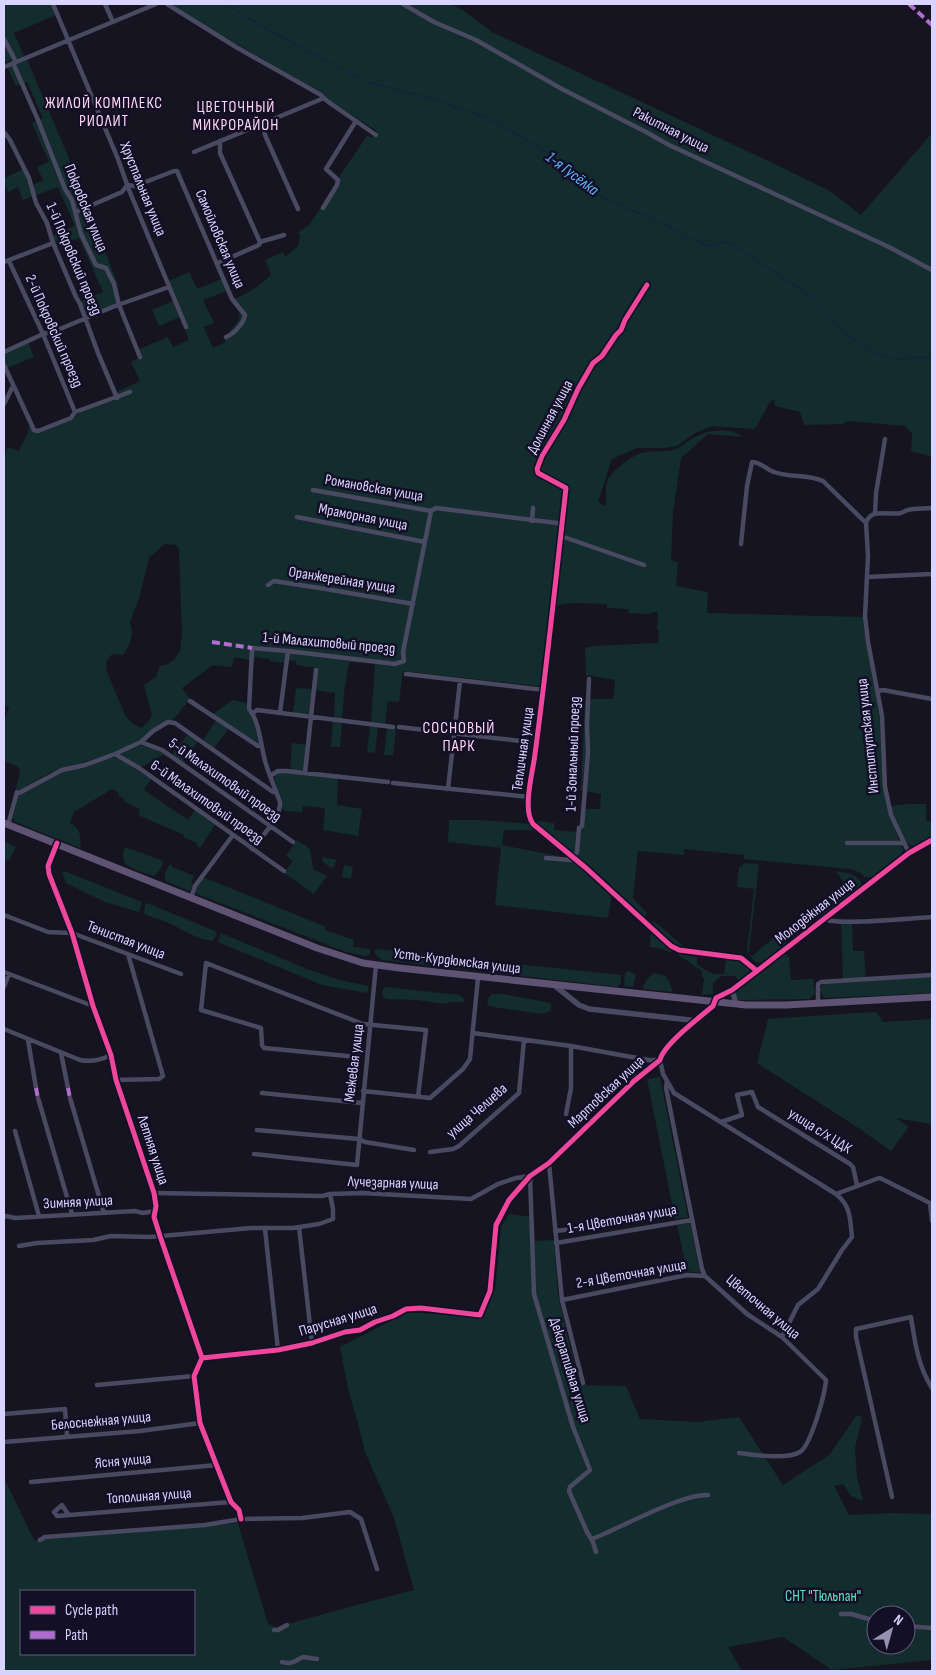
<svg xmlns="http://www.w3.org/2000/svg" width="936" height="1675" viewBox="0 0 936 1675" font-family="'Sofia Sans Condensed',sans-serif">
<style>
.green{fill:#132c2d;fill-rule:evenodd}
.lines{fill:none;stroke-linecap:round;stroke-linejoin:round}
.stream{stroke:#0d2144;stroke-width:1}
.minor{stroke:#4a4962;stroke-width:4.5}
.tertiary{stroke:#4a4962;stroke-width:5.5}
.primary{stroke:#5e5373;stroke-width:7}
.quiet{stroke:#b06ccc;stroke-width:4;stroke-dasharray:8 4;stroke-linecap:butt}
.cycleway-casing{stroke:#130f26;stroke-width:8}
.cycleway{stroke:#ed469a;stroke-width:5}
.labels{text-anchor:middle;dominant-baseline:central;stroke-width:5;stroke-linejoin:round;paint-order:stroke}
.street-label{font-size:15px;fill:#d9d4ff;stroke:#130f26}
.park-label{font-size:15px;fill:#5fe0c0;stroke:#130f26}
.neighbourhood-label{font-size:16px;letter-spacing:1px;fill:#ffd6f0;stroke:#130f26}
.water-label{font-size:16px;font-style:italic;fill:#62b6ff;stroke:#130f26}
</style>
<rect width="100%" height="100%" fill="#161421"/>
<!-- green -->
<path class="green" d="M7,4H52L56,15L14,33L24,56L4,63V5Z
M171,4H451L463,10L492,32L777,165L830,191L861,215L932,133V475L930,474L932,457L911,451L912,433L905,426L848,421L843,424L804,425L800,412L775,406L774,399L770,402L755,429L712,426L695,433L677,446L665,448H637L612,459L598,502L606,506C607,497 604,487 608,479C613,470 632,456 641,453C652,450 665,453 676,449C682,447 686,442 692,439C707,430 727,426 743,437L708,434L681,458L673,512L671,560L678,562L676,586L708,592L707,613L863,617L866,643L880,719L883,786L890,818L903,848V853L873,877H865L861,873L851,869L744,859V855L684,849V855L638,851L633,898L647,913L645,916L652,923L654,921L684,947V948L673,945L535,824L539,821L554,823V830L577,832V825H580L581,809H600L601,794L581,790L585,699H613L615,680L586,675L585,648L593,646L658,643L659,630H657L658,612H653L650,614L628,613L629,609L607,608V604L574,603L556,605L563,523L558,525L543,679L541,684L538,686L403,671L399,702L388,701L385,724L371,722L375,664L349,662L344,693L342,719L334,718L335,693L315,690L318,668L296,665V661L287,660L284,663L270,661V659L255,657L253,669H250V660L234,657L232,667L213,665L182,688L190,699L175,718L140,740L115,753L51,772L20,790L16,789L20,772L18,767L4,761V722L9,707L4,705V457L8,447L19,451L28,432L29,425L34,432L38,433L71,420L80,412L118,399L117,392L140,381L131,362L142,356L139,349L168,337L173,347L189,340L180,317L159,326L152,310L173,301L169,281L189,272L197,289L222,279L227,291L203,300L214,323L204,327L213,348L226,342L224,338C237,321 246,320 234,299C249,292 260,287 271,274L265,260L283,252L285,257L298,246L300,236L298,232L309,225L336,185V181L367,136L372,138L377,131L329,101L325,95L209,28ZM165,544L176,545L179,549L182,634L180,651L174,660L168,664L160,666L156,677L144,685L152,715L149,721L141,728L132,723L125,715L107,672L106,662L112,654L123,655L130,644L132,632L130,622L140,595L149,558Z
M27,59L89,206L88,208L117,282L121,303L90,315L85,313L81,301L103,292L79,238L56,247L53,235L75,226L58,187L23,200L18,187L8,192L4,183V178L26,168L33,185L43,180L37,167L49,162L32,123L43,118L27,82L16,86L7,67Z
M28,342L34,357L7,368L4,362V354Z
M296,688L312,689L309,715L293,713Z
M232,700L246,703L254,721L259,744L213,714Z
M217,719L229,728L214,748L203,740Z
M333,721L342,722L340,747H331Z
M370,726L378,727L375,753L367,752Z
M387,728L396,729L393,755H384Z
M188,734L198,741L183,763L172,755Z
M292,743L308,745L303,770H290Z
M144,744L164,754L140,768L121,755L122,753Z
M110,757L119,758L151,779L144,790L188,820L195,810L215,825L200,848L197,846V843L183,837L184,835L138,815L140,809L124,801V798L118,795L119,793L112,789L74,812L70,823C80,828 82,837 80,848L15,822L13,818L17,799L21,793L63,771Z
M285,772L338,778L337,805L362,809L358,836L323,830L325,808L303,806L302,812L285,811L282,808V801L274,778L278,773Z
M909,804H926V821H932V837C927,840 920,845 914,846C903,848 893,814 890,806Z
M449,820H479L532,824L537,829L535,830H504L502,845L568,858L570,856L612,894L608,918L495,905L501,848L448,842Z
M297,840L310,849L313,869L327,876L314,894L284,873L293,861L286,856Z
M4,841L16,847L9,860L4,859Z
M125,847L161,860L163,863L160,870L154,876C138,870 116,868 125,847Z
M323,857L337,860L332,869L322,861Z
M743,863L759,864L749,952L752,956L778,934L786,943V945L763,964L754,961L747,950L754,889L737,887L739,867H742Z
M170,864L173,867L194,876L191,883L194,884L189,891L165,881V873Z
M344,865L353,867L351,879L342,877Z
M835,871C846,873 855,873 861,882V886L822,917L814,906L844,882Z
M62,872H67L142,902L139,912L105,902L66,883Z
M203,877L326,927L325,930L354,940L353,947L371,949L369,955L365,956L346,952L197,894L195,890Z
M147,903L215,931L217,934L213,941C198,939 186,932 173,925C165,921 155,918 146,915L144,913L145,904Z
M841,923L852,924L853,951H864L866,978H843Z
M651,932L671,950L672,953L660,948L650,947Z
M221,933L307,969L340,980L369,986L367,993L322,985L220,943L218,942Z
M375,949L621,975V983L617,987L382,960L375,954Z
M785,953L789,958L791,980L813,979L815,993L810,999L739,1000L736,998V992Z
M677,954L697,957V965L713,974H724L726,959L739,961L751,971L739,981L735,976H721L713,983V994L702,995L704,978L702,977V971Z
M628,971L636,974L633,987L624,986L625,974Z
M654,973L666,976L672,989V992L643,989C643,983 649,976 654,973Z
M932,977V993L827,998L824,997L820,991L821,987L825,983Z
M385,987L460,995L464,999L463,1002H451L445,1004L417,1000L386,999L383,996L382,990Z
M492,994H503L551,1003V1010L543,1014L492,1007L487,1004L489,997Z
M872,1012L877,1013L883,1022L932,1019V1124L896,1118L909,1127L891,1151L854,1125L757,1063L768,1019Z
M660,1077L688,1217L675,1219L647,1079Z
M509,1214L534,1217L535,1241L554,1240L558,1295L579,1385L626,1386L640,1419L697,1422L739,1417L783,1485L829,1455L857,1415L862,1417L855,1448L857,1477L863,1501L851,1496L843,1484L834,1486L849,1515L893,1513L932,1514V1660L832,1670L783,1637L728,1647L742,1671H4V1478L34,1540L238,1523L268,1624L277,1627L360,1604L414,1590L394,1518L365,1452L358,1423L348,1389L340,1347L408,1312L483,1318L495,1290L501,1227ZM21,1591H194V1654H21ZM876,1615H906V1645H876Z
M690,1223L700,1273L687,1271L677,1225Z"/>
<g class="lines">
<!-- stream -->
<path class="stream" d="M227,4L248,18L303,49L368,82L435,100L487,118L508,129L544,151L562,165L589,191L672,228L685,236L709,246L724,242L735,246L811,296L832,317L842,332L861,345L880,355L894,360L920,357L932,359"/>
<!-- minor -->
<path class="minor" d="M53,4L118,159L129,190L186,327
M105,4L113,22
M167,4L236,47L321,95L327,101L376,135
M403,4L434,22L476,40L562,89L646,132L669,145L889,247L932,270
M4,39L16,62
M13,63L38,120L65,189L72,200L81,234L96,265L106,268L114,284L119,305L140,357
M4,67L156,4
M263,124L265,135L298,209
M4,132L10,140L29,178L36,203L47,223L53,243L76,297L80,304L98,353L117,398
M220,141V153L260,242
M194,152L324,98
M323,208L337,185L338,180L326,169L356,121
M76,212L122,192L127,185L135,186L174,171H177L232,299L245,315C244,323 234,334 226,337
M9,261L43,334L75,412
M4,262L53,243
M218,263L259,245L260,242L284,235
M647,285L625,320L621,330L616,335L602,356L593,363L578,389L564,420L542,456L537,469L538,473L566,488C556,577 547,665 535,754C533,772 522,809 533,824L586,868L671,946L679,950L741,958L757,971
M4,352L43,334L55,331L115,306L169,287
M4,365L34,430L38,431L71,418L75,412L130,392
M4,404L13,386
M313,490L431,511
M875,514L876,493L885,439
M297,517L425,542
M532,521L533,508
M561,536L644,565
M741,544L747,486L752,462C761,462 767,470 774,472C790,478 808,474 823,481L866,523
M867,577L932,574
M268,585L274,581L326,589L413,604
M406,674L544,690
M878,691L883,690L932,699
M190,701L258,746H261
M253,713L257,710L393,727
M280,713L288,651
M399,727L529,742
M141,742L162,750L293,842
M115,754L139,768L284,871
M305,773L316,670
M270,776L278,771H286L388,782
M393,783L529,797
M448,789L460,681
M8,825L17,792L19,793L62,770L85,765L115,754L141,742L153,731L168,722L175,723L273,792H276
M847,843H903
M252,849C262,836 281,818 280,802C275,788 269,775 265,761C261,746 259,720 249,709L252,648L288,651L395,664L404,661L403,652L431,511L436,508L557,523L561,525
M909,853L891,815L885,787L882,716L868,642L865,616L868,556L866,523C871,507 889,516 901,513C904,512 906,510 908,510C916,508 924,509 932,508
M546,858L571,860L577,852L579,828L582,826L588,752L587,725L589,679
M191,898L195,886L233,835
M4,915L48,932L72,933L181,974
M825,919C837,926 913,918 932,917
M206,963L363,1024L358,1057L264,1048L262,1045L261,1028L201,1010Z
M4,972L93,1006
M4,987L9,974
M818,1003V984L821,982L932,975
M363,1024L426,1030L418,1097
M4,1029L80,1060C90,1062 101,1060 111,1055
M473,1033L571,1046L648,1060H659
M28,1040L36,1088
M61,1053L68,1088
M660,1060L663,1074L674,1093L836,1194L879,1178L882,1179L930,1203L932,1221
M116,1080L159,1079L163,1076L128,954
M634,1081V1070L637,1058
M667,1081L666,1088L702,1269L705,1276L747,1314L782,1337L826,1380C825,1394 811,1445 800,1452C787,1460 753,1455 739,1453
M363,1091L430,1098L463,1069L470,1059L478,978
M262,1093L362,1103
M38,1098L72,1214
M70,1098L104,1213
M566,1114L571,1088V1046
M721,1122L742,1115L737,1095L752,1092L758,1107L850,1164L853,1167L857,1185
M257,1130L359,1139L365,1142L414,1150
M15,1131L39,1216
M430,1152L453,1149L459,1146L519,1093L524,1040
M254,1154L357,1165L376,965
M549,1163L562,1300L583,1383
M530,1176L534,1294L573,1427L590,1470L570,1487L569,1491L587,1532L593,1542L596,1552
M154,1193L322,1196L330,1194
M4,1217L6,1216L15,1218L135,1211L143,1213L155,1211
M299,1227L312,1343
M265,1229L278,1350
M555,1231L603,1226
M556,1243L692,1220
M19,1246L37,1243L93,1240L111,1236L150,1237L251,1228H293L319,1224L333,1219V1209L330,1194L362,1193L471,1199L498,1184L516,1178L530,1176
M562,1300L687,1275L705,1276
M782,1337L798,1305L818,1289L842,1250L852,1237C850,1219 851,1206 836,1194
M202,1358L278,1350L312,1343L345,1332L360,1330L375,1322L393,1316L406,1309L421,1308L480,1315L490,1291L496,1225L509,1200L530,1176L549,1163L634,1081L660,1060C663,1045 683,1032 693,1023
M97,1385L194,1376
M4,1414L65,1409L67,1436
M4,1442L140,1431L200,1423
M31,1482L217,1465
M892,1497L856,1337V1329L911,1317C915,1343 918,1366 932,1388
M68,1514L62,1505L54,1512L57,1516L231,1502
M592,1539C621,1528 680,1494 708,1495
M40,1540L45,1537L205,1525L241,1519L302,1518L350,1512L361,1519L377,1569
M841,1614H851L876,1621
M906,1626L932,1628
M274,1630H278L287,1625
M282,1662C292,1665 294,1661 303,1657L317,1659"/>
<!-- tertiary -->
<path class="tertiary" d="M57,843L48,866L49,874L72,933L93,1006L111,1055L116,1080L154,1193L156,1206L154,1217L160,1236L202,1358L194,1376L200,1423L231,1502L239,1510L241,1519
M554,985L579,1005L589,1009L690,1020L693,1023L713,1006L716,998L732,990L757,971L909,853L932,840
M732,990L736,1004"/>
<!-- primary -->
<path class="primary" d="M4,823L317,948L363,963L399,968L746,1005H786L932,997"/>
<!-- quiet -->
<path class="quiet" d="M909,4L932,25
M212,642L252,648
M36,1088L38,1098
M68,1088L70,1098"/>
<defs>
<path id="cycleway" d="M647,285L625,320L621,330L616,335L602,356L593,363L578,389L564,420L542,456L537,469L538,473L566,488C556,577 547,665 535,754C533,772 522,809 533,824L586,868L671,946L679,950L741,958L757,971
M57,843L48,866L49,874L72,933L93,1006L111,1055L116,1080L154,1193L156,1206L154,1217L160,1236L202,1358L194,1376L200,1423L231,1502L239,1510L241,1519
M202,1358L278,1350L312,1343L345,1332L360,1330L375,1322L393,1316L406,1309L421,1308L480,1315L490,1291L496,1225L509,1200L530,1176L549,1163L634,1081L660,1060C663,1045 700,1017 713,1006L716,998L732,990L757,971L909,853L932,840"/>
</defs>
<!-- cycleway casing -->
<use href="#cycleway" class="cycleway-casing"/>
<!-- cycleway -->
<use href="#cycleway" class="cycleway"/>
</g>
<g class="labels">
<!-- street labels -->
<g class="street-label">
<text transform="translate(671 130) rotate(27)">Ракитная улица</text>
<text transform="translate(143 189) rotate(68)">Хрустальная улица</text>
<text transform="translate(86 208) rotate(68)">Покровская улица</text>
<text transform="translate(220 239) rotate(67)">Самойловская улица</text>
<text transform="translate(74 259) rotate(67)">1-й Покровский проезд</text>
<text transform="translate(54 331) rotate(66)">2-й Покровский проезд</text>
<text transform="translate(550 417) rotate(-62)">Долинная улица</text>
<text transform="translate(374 488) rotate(10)">Романовская улица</text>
<text transform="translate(363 517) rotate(11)">Мраморная улица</text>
<text transform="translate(342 580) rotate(9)">Оранжерейная улица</text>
<text transform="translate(329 643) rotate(5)">1-й Малахитовый проезд</text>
<text transform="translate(868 736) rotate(-96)">Институтская улица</text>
<text transform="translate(523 749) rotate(-82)">Тепличная улица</text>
<text transform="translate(573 754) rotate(-88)">1-й Зональный проезд</text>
<text transform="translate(225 780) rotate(35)">5-й Малахитовый проезд</text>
<text transform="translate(207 802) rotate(35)">6-й Малахитовый проезд</text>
<text transform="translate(815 911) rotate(-38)">Молодёжная улица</text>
<text transform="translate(126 940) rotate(21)">Тенистая улица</text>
<text transform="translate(457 961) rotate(7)">Усть-Курдюмская улица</text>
<text transform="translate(354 1063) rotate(-83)">Межевая улица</text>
<text transform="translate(606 1092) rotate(-43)">Мартовская улица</text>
<text transform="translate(477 1111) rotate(-41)">улица Челиева</text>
<text transform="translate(820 1131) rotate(32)">улица с/х ЦДК</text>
<text transform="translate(153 1150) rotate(72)">Летняя улица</text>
<text transform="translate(393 1183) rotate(2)">Лучезарная улица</text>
<text transform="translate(78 1202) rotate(-3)">Зимняя улица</text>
<text transform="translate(622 1219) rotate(-10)">1-я Цветочная улица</text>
<text transform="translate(631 1274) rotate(-10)">2-я Цветочная улица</text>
<text transform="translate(763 1307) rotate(40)">Цветочная улица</text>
<text transform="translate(338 1320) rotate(-17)">Парусная улица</text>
<text transform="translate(570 1370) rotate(73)">Декоративная улица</text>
<text transform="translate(101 1421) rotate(-5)">Белоснежная улица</text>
<text transform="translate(123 1461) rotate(-5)">Ясня улица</text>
<text transform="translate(149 1496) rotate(-4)">Тополиная улица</text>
</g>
<!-- park labels -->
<g class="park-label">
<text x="823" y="1596">СНТ "Тюльпан"</text>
</g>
<!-- neighbourhood labels -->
<g class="neighbourhood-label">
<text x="104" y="103">ЖИЛОЙ КОМПЛЕКС<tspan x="104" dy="18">РИОЛИТ</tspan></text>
<text x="236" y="107">ЦВЕТОЧНЫЙ<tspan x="236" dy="18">МИКРОРАЙОН</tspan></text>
<text x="459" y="728">СОСНОВЫЙ<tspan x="459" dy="18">ПАРК</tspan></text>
</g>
<!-- water labels -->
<g class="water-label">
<text transform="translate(572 174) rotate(37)">1-я Гусёлка</text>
</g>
</g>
<!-- border -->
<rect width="936" height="1675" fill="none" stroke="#d9d4ff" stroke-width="10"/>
<!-- legend -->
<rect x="20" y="1590" width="175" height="65" fill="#130f26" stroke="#625e7d"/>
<rect x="30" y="1606" width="25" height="8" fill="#ed469a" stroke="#625e7d"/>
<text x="65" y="1615" font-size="15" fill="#d9d4ff">Cycle path</text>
<rect x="30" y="1631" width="25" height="8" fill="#b06ccc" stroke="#625e7d"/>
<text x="65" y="1640" font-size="15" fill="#d9d4ff">Path</text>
<!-- north arrow -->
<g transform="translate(891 1630) rotate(37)"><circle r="24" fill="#130f26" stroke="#625e7d"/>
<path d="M0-4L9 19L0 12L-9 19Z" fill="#9591b1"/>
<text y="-8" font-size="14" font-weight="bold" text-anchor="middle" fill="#d9d4ff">N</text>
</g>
</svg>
